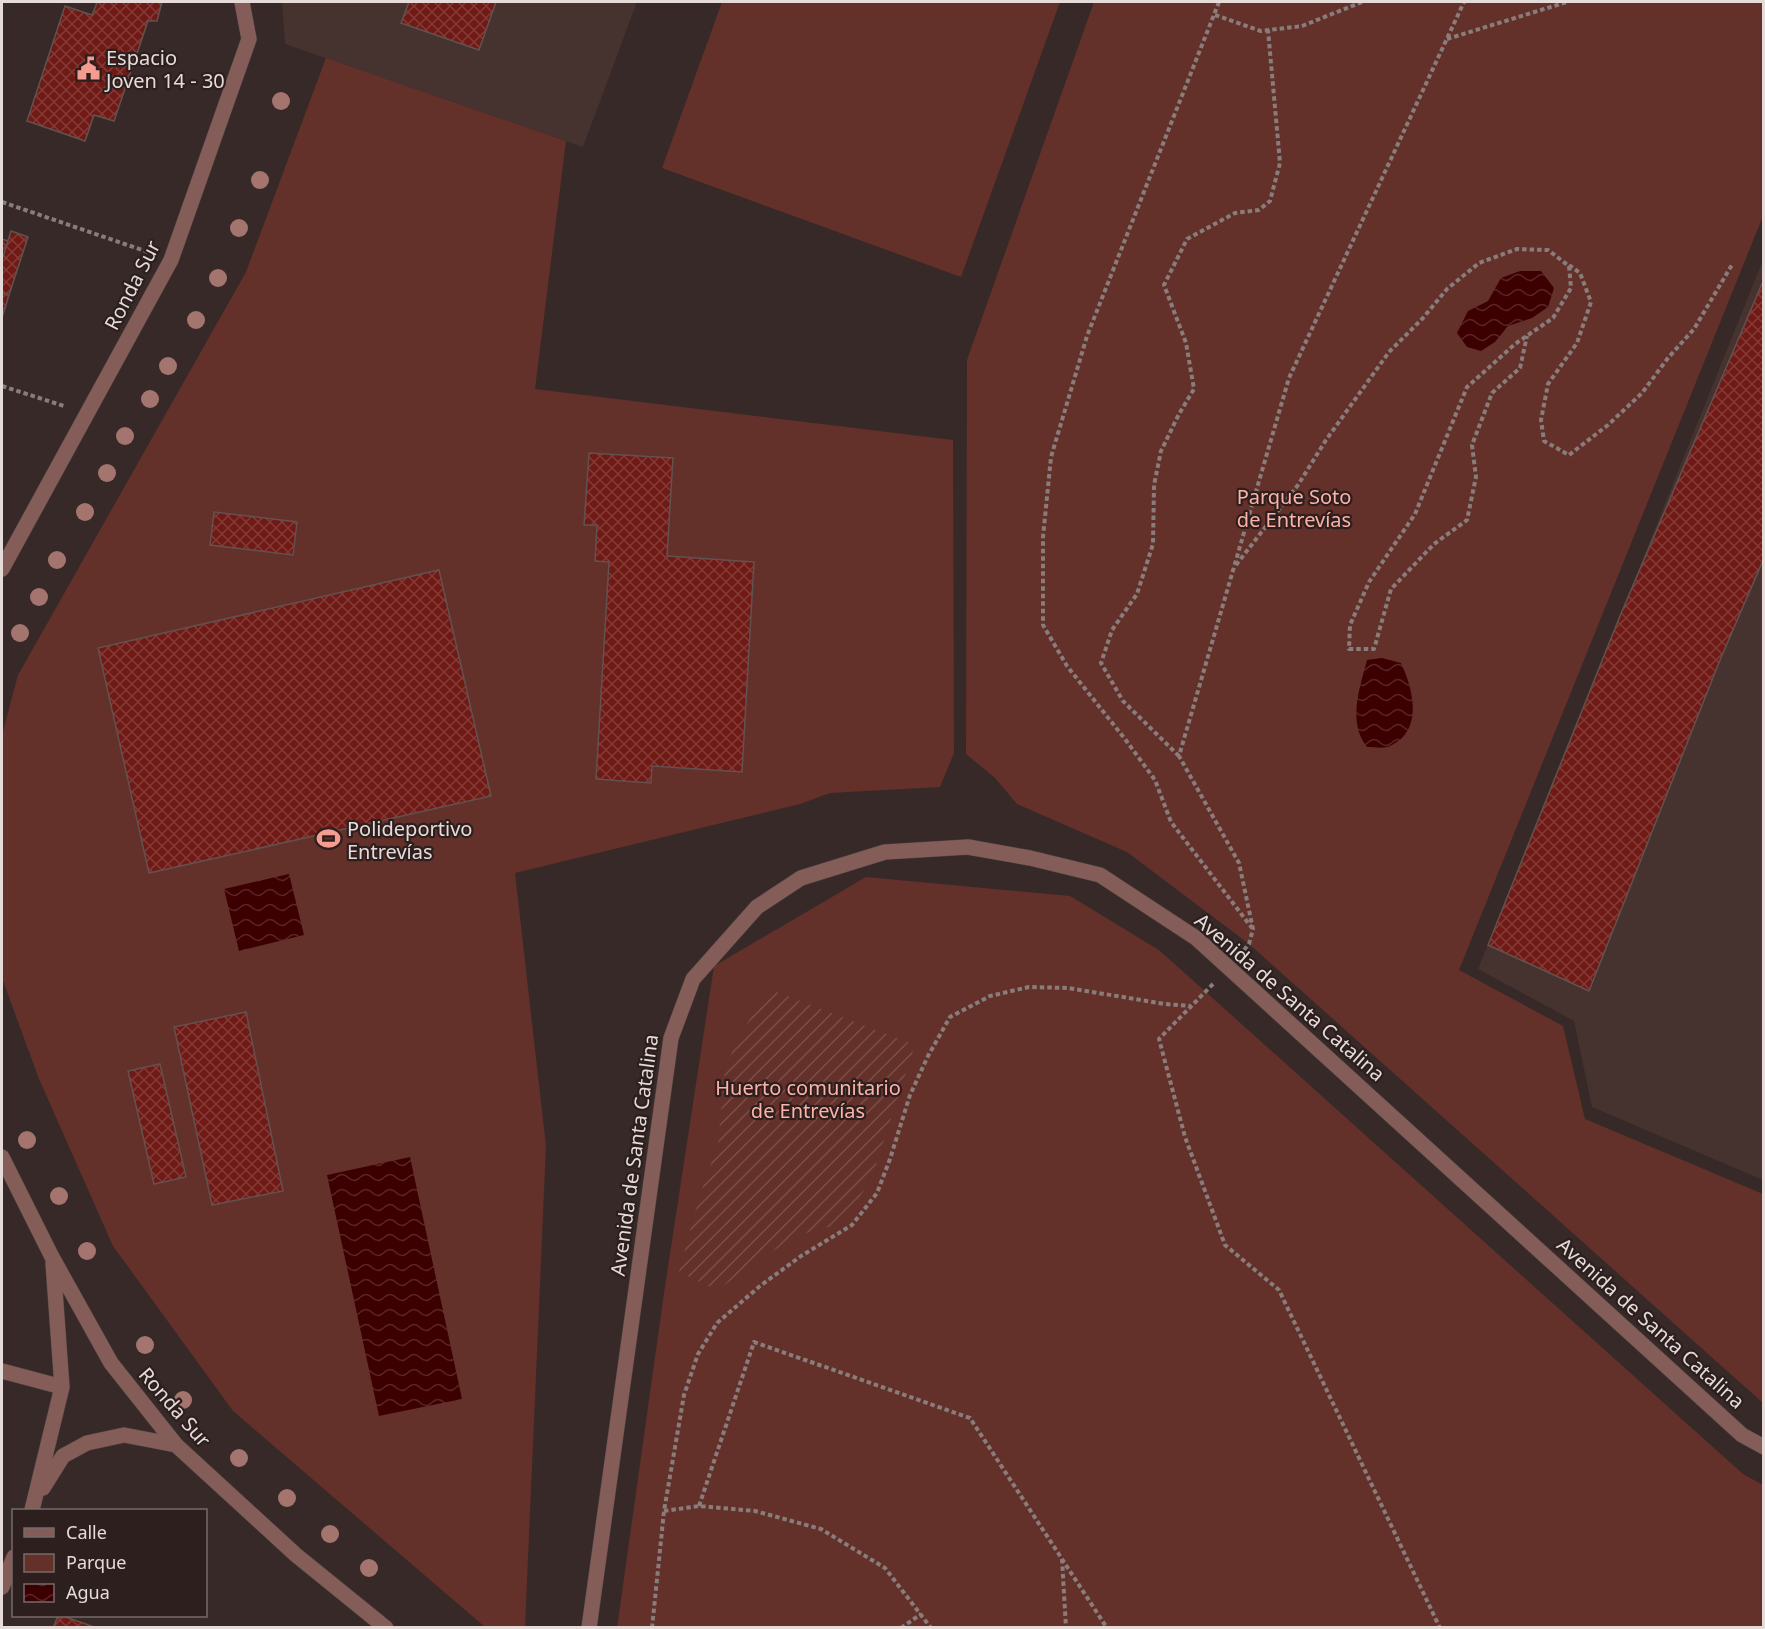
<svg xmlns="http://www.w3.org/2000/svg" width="1765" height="1629" viewBox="0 0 1765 1629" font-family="'Noto Sans',sans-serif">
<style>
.built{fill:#46322f}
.green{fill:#64302a}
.garden{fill:url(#garden-furrows)}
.water{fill:url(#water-waves)}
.building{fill:url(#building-cross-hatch);stroke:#615250;stroke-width:1.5}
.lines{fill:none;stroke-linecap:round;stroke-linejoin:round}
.minor-casing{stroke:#534644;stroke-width:16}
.path{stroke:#897d7b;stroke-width:4;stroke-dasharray:4.5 3;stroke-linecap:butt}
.minor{stroke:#855d58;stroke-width:15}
.tree{fill:#a4746e}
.labels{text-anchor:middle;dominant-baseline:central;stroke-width:4.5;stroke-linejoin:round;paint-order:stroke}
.poi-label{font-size:20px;fill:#e5dcda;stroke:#2c1f1e;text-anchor:start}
.street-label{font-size:20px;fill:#e5dcda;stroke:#2c1f1e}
.park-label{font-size:20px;fill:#fdb2a8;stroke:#2c1f1e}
</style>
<defs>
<pattern id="garden-furrows" width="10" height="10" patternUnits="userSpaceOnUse" patternTransform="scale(1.5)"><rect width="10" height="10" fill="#64302a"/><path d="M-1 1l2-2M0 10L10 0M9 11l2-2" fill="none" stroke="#7a4d48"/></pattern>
<pattern id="water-waves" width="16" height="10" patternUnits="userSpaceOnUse" patternTransform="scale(1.5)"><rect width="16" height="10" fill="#3d0000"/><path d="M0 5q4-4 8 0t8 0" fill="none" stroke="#592525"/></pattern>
<pattern id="building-cross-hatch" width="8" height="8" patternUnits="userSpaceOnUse" patternTransform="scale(1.5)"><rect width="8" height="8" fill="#701a16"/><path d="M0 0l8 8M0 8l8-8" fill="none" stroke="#843b37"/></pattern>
</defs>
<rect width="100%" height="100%" fill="#372927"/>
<!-- built -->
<path class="built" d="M282,2H637L583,147L285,44Z
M1763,260V1180L1592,1107L1574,1021L1478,969Z"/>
<!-- green -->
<path class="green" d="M722,2H1060L961,277L662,168Z
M1094,2H1763V216L1459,970L1563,1026L1585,1119L1763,1194V1403L1249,944L1127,852L1017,804L995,778L966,754L967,360Z
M326,58L566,141L535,389L953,440L954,753L940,787L830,793L800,804L515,873L546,1146L525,1627H485L233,1411L113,1246L39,1079L2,978V735L18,675L246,272Z
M866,877L1070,896L1159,950L1743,1474L1763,1485V1627L617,1628L664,1293L714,966Z"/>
<!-- garden -->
<path class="garden" d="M777,992L915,1045L871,1180L856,1202L832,1226L795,1236L717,1290L679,1272L698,1201L718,1143L725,1069L735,1045L752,1015Z"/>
<!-- water -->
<path class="water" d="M1520,271H1541L1554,288L1548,307L1532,318L1508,326L1495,342L1481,351L1467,347L1457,333L1468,311L1488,301L1501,278Z
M1382,658L1401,663C1413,688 1424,731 1390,746C1385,749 1374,747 1367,747C1347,722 1360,687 1367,660Z
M289,874L304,935L239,951L224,889Z
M410,1157L462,1399L379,1416L327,1175Z"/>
<!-- building -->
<path class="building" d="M93,2H162L157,21H148L114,121L94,115L85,141L27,121L65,6L92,15L97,3Z
M409,2H496L479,50L401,23Z
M11,231L28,237L9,295L2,293V260Z
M2,239L8,241L2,260Z
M1764,279V558L1720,660L1589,991L1488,945L1620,616Z
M2,293L9,295L2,318Z
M589,453L673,458L667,556L754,562L742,772L652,766L651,783L596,779L609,562L595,561L597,525H584Z
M214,512L297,522L293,555L210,545Z
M439,570L491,796L149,873L98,648Z
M246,1012L283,1191L212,1205L174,1027Z
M160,1064L186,1177L154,1184L128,1071Z
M58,1616H63L97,1628H53Z"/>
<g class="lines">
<defs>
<path id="minor" d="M2,569L171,260L249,39L242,2
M2,1157L52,1257L111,1363L176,1445L296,1555L386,1628
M2,1371L62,1387
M43,1488L63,1456L87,1443L124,1435L176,1445
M32,1510L62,1387L53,1263
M2,1587L14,1557
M589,1628L671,1038L693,979L757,907L801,878L885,852L968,847L1030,858L1100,875L1196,938L1742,1435L1764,1447"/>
</defs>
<!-- minor casing -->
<use href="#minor" class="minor-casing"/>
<!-- path -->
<path class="path" d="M1219,2L1087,336L1051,457L1043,537V625L1067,666L1125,739L1155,780L1171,822L1252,928
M1215,15L1261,31L1302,26L1362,2
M1447,39L1567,2
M2,202L148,252
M1569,265L1580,273L1591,302L1577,343L1548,384L1541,420L1544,441L1569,455L1608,425L1642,393L1668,358L1694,329L1733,263
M2,386L64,406
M1236,565L1298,485L1326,440L1389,352L1423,318L1447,289L1479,263L1517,249L1548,250L1569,266L1571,288L1553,318L1515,344L1467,387L1415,514L1369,582L1350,625L1349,649H1374L1391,589L1434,544L1467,520L1476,477L1472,445L1492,393L1520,368L1527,336
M1179,756L1123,701L1101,663L1112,630L1137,594L1153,544L1154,485L1161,451L1179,414L1194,389L1186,343L1164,285L1187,239L1235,213L1259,210L1270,201L1280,163L1268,30
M1244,950L1249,944L1253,929L1239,863L1179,756L1289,378L1464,2
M1213,984L1159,1039L1185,1137L1225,1245L1279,1290L1440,1628
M699,1506L754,1342L970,1418L1107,1628
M664,1511L699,1506L755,1511L821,1529L885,1568L931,1628
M1062,1559L1066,1628
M652,1628L664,1511L684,1395L698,1354L717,1323L760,1286L801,1256L852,1225L877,1193L890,1159L910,1095L928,1056L950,1017L990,996L1029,987L1068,988L1165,1004L1191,1006
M901,1628L921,1614"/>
<!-- minor -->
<use href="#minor" class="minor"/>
</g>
<!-- trees -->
<g class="tree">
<circle cx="281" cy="101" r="9"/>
<circle cx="260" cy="180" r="9"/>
<circle cx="239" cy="228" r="9"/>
<circle cx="218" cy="278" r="9"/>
<circle cx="196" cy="320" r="9"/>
<circle cx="168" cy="366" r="9"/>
<circle cx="150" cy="399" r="9"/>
<circle cx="125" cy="436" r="9"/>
<circle cx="107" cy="473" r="9"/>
<circle cx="85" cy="512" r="9"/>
<circle cx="57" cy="560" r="9"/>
<circle cx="39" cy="597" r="9"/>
<circle cx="20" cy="633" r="9"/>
<circle cx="27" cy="1140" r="9"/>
<circle cx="59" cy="1196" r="9"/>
<circle cx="87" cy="1251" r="9"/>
<circle cx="145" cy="1345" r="9"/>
<circle cx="183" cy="1400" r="9"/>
<circle cx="239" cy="1458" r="9"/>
<circle cx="287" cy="1498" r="9"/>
<circle cx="330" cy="1534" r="9"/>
<circle cx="369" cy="1568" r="9"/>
</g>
<!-- icons -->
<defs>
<symbol id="civic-bare" viewBox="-9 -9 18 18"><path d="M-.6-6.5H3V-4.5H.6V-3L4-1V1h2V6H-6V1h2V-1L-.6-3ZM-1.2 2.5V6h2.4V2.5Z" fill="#f59c91" stroke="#2c1f1e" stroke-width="2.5" paint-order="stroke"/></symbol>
<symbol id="stadium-bare" viewBox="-9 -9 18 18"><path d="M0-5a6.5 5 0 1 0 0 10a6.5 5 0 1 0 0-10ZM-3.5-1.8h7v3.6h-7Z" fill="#f59c91" stroke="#2c1f1e" stroke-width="2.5" paint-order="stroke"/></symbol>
</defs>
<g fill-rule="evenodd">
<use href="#civic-bare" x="72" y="52" width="33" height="33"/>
<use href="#stadium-bare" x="312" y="822" width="33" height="33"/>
</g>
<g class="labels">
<!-- poi labels -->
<g class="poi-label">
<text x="106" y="57">Espacio<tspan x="106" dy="23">Joven 14 - 30</tspan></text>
<text x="347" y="828">Polideportivo<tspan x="347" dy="23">Entrevías</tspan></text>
</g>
<!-- street labels -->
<g class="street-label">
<text transform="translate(132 285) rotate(-63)">Ronda Sur</text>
<text transform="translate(1290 997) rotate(41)">Avenida de Santa Catalina</text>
<text transform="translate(634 1155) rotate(-82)">Avenida de Santa Catalina</text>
<text transform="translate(1651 1323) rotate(42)">Avenida de Santa Catalina</text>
<text transform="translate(175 1407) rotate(49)">Ronda Sur</text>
</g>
<!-- park labels -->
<g class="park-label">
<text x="1294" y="496">Parque Soto<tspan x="1294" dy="23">de Entrevías</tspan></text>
<text x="808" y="1087">Huerto comunitario<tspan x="808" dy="23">de Entrevías</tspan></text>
</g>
</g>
<!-- border -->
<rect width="1765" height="1629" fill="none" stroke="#e5dcda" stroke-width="6"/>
<!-- legend -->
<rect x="12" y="1509" width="195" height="108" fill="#2c1f1e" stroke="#766b69" stroke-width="1.5"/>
<rect x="24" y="1528" width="30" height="9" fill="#855d58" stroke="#766b69" stroke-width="1.5"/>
<text x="66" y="1539" font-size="18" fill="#e5dcda">Calle</text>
<rect x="24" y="1554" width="30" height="18" fill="#64302a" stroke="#766b69" stroke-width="1.5"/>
<text x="66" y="1569" font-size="18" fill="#e5dcda">Parque</text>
<rect x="24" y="1584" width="30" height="18" fill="url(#water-waves)" stroke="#766b69" stroke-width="1.5"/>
<text x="66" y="1599" font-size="18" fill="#e5dcda">Agua</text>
</svg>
